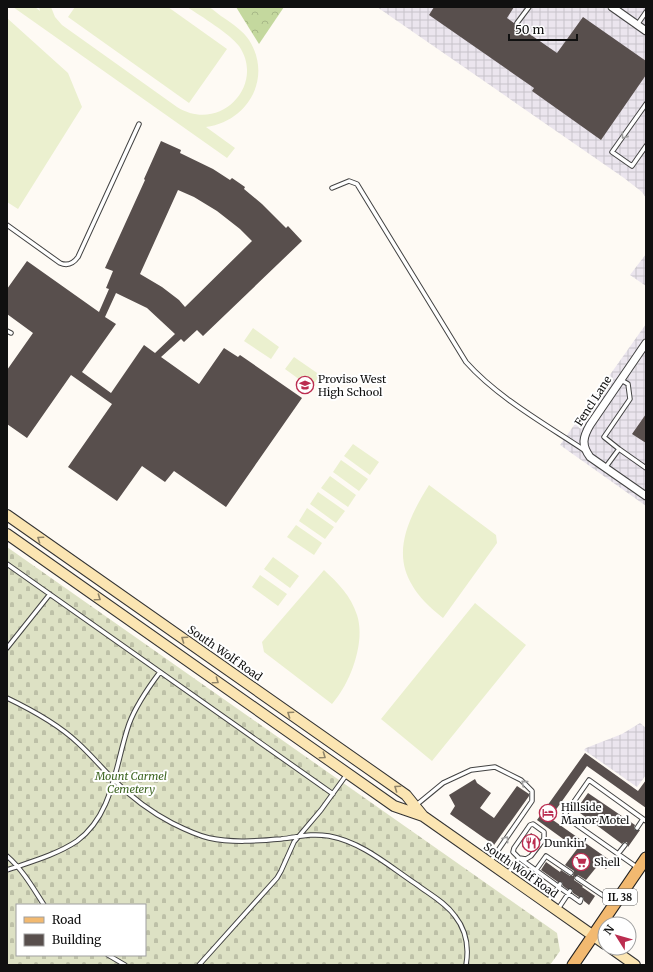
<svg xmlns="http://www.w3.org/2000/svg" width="653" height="972" viewBox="0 0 653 972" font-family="Merriweather,serif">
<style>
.industrial{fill:url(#industrial-grid)}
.forest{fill:url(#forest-crowns)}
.cemetery{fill:url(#cemetery-stones);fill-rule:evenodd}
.pitch{fill:#ebf0cf}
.building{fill:#584f4d;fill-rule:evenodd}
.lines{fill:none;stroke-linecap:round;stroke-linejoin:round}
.service-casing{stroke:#434343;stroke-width:5.5}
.minor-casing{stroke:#434343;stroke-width:9}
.secondary-casing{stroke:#323232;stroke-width:12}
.primary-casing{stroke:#212121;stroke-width:13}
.service{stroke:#fff;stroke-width:3.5}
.minor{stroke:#fff;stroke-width:7}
.secondary{stroke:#fbe5b2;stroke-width:10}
.primary{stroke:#f2b970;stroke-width:11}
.oneway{stroke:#9f9f9f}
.oneway2{stroke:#918569}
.labels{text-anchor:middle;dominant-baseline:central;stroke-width:4;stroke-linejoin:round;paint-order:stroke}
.shield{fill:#fff;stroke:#585858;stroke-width:1}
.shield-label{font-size:10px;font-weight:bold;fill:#101010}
.poi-label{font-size:11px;fill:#101010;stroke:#fff;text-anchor:start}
.street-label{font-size:11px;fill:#101010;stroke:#fff}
.park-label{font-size:11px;font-style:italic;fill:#3e6622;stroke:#fff}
</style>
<defs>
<pattern id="industrial-grid" width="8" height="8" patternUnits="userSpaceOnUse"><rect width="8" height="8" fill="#ebe5ee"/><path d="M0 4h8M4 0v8" fill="none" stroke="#c8c3cb"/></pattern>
<pattern id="forest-crowns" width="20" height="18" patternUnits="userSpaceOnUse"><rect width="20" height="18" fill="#c4d89e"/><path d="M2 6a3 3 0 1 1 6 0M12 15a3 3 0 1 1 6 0" fill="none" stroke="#a7b887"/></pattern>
<pattern id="cemetery-stones" width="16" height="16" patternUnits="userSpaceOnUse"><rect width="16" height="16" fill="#dde1c4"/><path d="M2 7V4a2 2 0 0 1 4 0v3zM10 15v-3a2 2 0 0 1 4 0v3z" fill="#bdc0a7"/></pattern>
</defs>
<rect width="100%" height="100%" fill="#fefaf4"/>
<!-- industrial -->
<path class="industrial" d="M377,7H646V198L642,192L624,178Z
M646,254V286L630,275Z
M646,324V506L560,445Z
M640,723L646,728V775L637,787L584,750L586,748L622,734Z"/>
<!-- forest -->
<path class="forest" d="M236,7H284L259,44Z"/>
<!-- cemetery -->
<path class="cemetery" d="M7,547L557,933L560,951L550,965H7ZM17,905H145V955H17Z"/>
<!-- pitch -->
<path class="pitch" d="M13,7H35L40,11L39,7H51L55,17L62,25L177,107C220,134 266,85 239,46C230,34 201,16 187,7C193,7 203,5 209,7C214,10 219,15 224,18C233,24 243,31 249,40C273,78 248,121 206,127L235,148L227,158Z
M75,7H168L227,49L189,103L68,17Z
M7,18L68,73L82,107L18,209L7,202Z
M253,328L279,347L271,359L244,341Z
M294,357L320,375L311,388L285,369Z
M353,444L379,462L370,475L344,456Z
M341,460L368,479L359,491L333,472Z
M330,476L356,495L348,507L321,488Z
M429,485L496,535L497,543L443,618C389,576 395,539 429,485Z
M318,492L345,511L336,523L310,504Z
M307,508L334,527L325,539L299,521Z
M296,525L322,543L314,555L287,537Z
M273,557L299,576L290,588L264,569Z
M324,570C338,583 351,596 357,615C366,642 350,684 332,704L264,652L262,642Z
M260,575L287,594L278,606L252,587Z
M475,603L526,645L432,761L381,719Z"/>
<!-- building -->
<path class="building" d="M434,7H514L507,18L514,23L515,26H518L557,53L583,17L646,61V75L601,140L532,91L534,88L429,15Z
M161,141L181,150L180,153L213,169L230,180L232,178L245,187L244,189L262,204L286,228L288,226L302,241L203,336L197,330L184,342L181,339L161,357L199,384L224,348L238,357L240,355L302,398L226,507L174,471L165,482L142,466L117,501L68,467L112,404L71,375L27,438L7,424V370L33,333L7,314V289L27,261L99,312L109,289L106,288L113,271L105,268L145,180L144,179ZM178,190L194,197L217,211L240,229L252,241L185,307L179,300L162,287L140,274ZM116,293L147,308L175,334L155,353L144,345L111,393L82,372L116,324L105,317Z
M646,414V443L632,434Z
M585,753L638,791L646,780V808L587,766L550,818L611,861L606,869L599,864L586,880L578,875L574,877V880L583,886L582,887L595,896L589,905L584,901L583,897H579L573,893L572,889H567L563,886L562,882H558L541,870L546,862L560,872L561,870L570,876H573L574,871L565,865L577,849L537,820Z
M475,779L477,783L491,793L480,808L494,818L517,786L529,794V796L494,845L450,814L455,806L449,795Z
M588,793L635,825L634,828L635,830H640L628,847L627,842H624L622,844L576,810Z
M531,833L540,839L530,852L522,846Z"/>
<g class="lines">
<defs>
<path id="service" d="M517,23L529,7
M637,25L646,12
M646,104L612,152L632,166L646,146
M332,188L349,181L357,184L466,362C497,397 545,424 584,450
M7,225L60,263C67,266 73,264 78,257L139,124
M7,331L11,333
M619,449L604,437L630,399L628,384L621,380
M605,468L619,449L646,468
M7,564L333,794
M7,648L50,594
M7,698C32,710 58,724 78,743C91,755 102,768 114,780C131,797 151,812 172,823C184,829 196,835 209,838C232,843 257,841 281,839C299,837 310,833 329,836C362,842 389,866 416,884C429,894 445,902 455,916C466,930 469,948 466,965
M415,806L443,783L471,770L495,767L521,780L532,791V801L490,862
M637,828L643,819
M618,854L625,845
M7,856C23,870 33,888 44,905
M519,858L526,859L531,856L544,839V832L533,824L530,825L514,848L513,852L519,858L559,887L547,902
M638,868L564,816L589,780L646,821
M7,870C30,862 56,855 77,841C114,814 115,764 129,724C136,705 148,688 160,672
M536,870L546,856L571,873
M508,873L519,858
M577,878L614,903
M560,884L559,887L580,902L581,899
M558,909L570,891
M108,955L125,965
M199,965L277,878L281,871L294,842L299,836L321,810L347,774"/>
<path id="minor" d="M612,7L646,31
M646,343L590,425C583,437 581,445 590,457L646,496"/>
<path id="secondary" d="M7,515L406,795L423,816L605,944
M7,534L394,806L423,816
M611,948L635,965"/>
<path id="primary" d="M573,965L646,858"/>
</defs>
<!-- service casing -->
<use href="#service" class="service-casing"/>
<!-- minor casing -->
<use href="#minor" class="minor-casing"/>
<!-- secondary casing -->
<use href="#secondary" class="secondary-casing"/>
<!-- primary casing -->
<use href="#primary" class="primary-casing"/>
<!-- service -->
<use href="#service" class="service"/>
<!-- minor -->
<use href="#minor" class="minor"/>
<!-- secondary -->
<use href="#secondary" class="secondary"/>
<!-- primary -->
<use href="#primary" class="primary"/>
</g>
<!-- one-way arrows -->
<defs><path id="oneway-chevron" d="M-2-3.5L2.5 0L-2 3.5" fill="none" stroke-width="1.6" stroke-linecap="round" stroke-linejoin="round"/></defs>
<g class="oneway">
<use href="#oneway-chevron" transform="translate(624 136) rotate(125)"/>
<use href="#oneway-chevron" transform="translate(524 783) rotate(-139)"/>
<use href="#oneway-chevron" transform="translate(506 839) rotate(-54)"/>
</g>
<g class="oneway2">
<use href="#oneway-chevron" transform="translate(40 539) rotate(-145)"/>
<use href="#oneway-chevron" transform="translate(98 598) rotate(35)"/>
<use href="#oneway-chevron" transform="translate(184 639) rotate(-145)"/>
<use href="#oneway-chevron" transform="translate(216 681) rotate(35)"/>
<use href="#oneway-chevron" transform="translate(290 714) rotate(-145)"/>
<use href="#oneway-chevron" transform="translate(323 756) rotate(35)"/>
<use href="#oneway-chevron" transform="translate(397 788) rotate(-145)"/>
</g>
<!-- icons -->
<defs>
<symbol id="school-ring" viewBox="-11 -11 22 22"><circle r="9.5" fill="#fff" stroke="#bb2d50" stroke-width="1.5"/><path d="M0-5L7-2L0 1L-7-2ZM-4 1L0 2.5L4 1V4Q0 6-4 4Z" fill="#bb2d50"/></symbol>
<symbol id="hotel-ring" viewBox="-11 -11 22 22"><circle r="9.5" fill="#fff" stroke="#bb2d50" stroke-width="1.5"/><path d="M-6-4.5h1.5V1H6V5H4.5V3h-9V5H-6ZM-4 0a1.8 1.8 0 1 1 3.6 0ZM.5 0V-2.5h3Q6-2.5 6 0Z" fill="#bb2d50"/></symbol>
<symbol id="restaurant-ring" viewBox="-11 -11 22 22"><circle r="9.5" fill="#fff" stroke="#bb2d50" stroke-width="1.5"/><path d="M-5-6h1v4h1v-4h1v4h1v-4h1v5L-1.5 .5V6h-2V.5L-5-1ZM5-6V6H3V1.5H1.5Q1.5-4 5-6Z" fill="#bb2d50"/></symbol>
<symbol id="supermarket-ring" viewBox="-11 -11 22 22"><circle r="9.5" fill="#fff" stroke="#bb2d50" stroke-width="1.5"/><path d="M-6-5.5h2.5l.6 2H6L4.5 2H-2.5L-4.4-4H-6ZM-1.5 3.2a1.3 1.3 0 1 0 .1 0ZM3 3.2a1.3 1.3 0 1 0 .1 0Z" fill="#bb2d50"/></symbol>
</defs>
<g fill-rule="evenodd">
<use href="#school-ring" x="295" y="375" width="20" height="20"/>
<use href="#hotel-ring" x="538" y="803" width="20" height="20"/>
<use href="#restaurant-ring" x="521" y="833" width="20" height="20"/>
<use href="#supermarket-ring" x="571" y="852" width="20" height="20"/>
</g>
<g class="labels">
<!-- shield labels -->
<rect class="shield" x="603" y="889" width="34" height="16" rx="3"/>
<g class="shield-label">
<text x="620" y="897">IL 38</text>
</g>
<!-- poi labels -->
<g class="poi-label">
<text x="318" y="379">Proviso West<tspan x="318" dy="13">High School</tspan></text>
<text x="561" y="807">Hillside<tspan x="561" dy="13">Manor Motel</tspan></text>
<text x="544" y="843">Dunkin'</text>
<text x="594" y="862">Shell</text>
</g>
<!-- street labels -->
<g class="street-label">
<text transform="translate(593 401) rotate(-57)">Fencl Lane</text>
<text transform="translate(225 653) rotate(35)">South Wolf Road</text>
<text transform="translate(521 870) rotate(35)">South Wolf Road</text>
</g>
<!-- park labels -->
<g class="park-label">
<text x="131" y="776">Mount Carmel<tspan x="131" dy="13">Cemetery</tspan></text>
</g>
</g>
<!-- border -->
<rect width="653" height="972" fill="none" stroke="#101010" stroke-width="16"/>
<!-- legend -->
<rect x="16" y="904" width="130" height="52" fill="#ffffff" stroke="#9f9f9f"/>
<rect x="24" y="917" width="20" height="6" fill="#f2b970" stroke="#9f9f9f"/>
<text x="52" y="924" font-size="12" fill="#101010">Road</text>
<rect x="24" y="934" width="20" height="12" fill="#584f4d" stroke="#9f9f9f"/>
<text x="52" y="944" font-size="12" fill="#101010">Building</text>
<!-- north arrow -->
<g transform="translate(617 936) rotate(307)"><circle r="19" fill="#ffffff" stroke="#9f9f9f"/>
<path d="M0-3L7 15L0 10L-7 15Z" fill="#bb2d50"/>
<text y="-6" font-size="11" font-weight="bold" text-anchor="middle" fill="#101010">N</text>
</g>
<!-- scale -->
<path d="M509 34v6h68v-6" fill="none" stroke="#101010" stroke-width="2"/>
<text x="515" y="34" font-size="12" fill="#101010" stroke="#ffffff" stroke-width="3" paint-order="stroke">50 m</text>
</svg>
